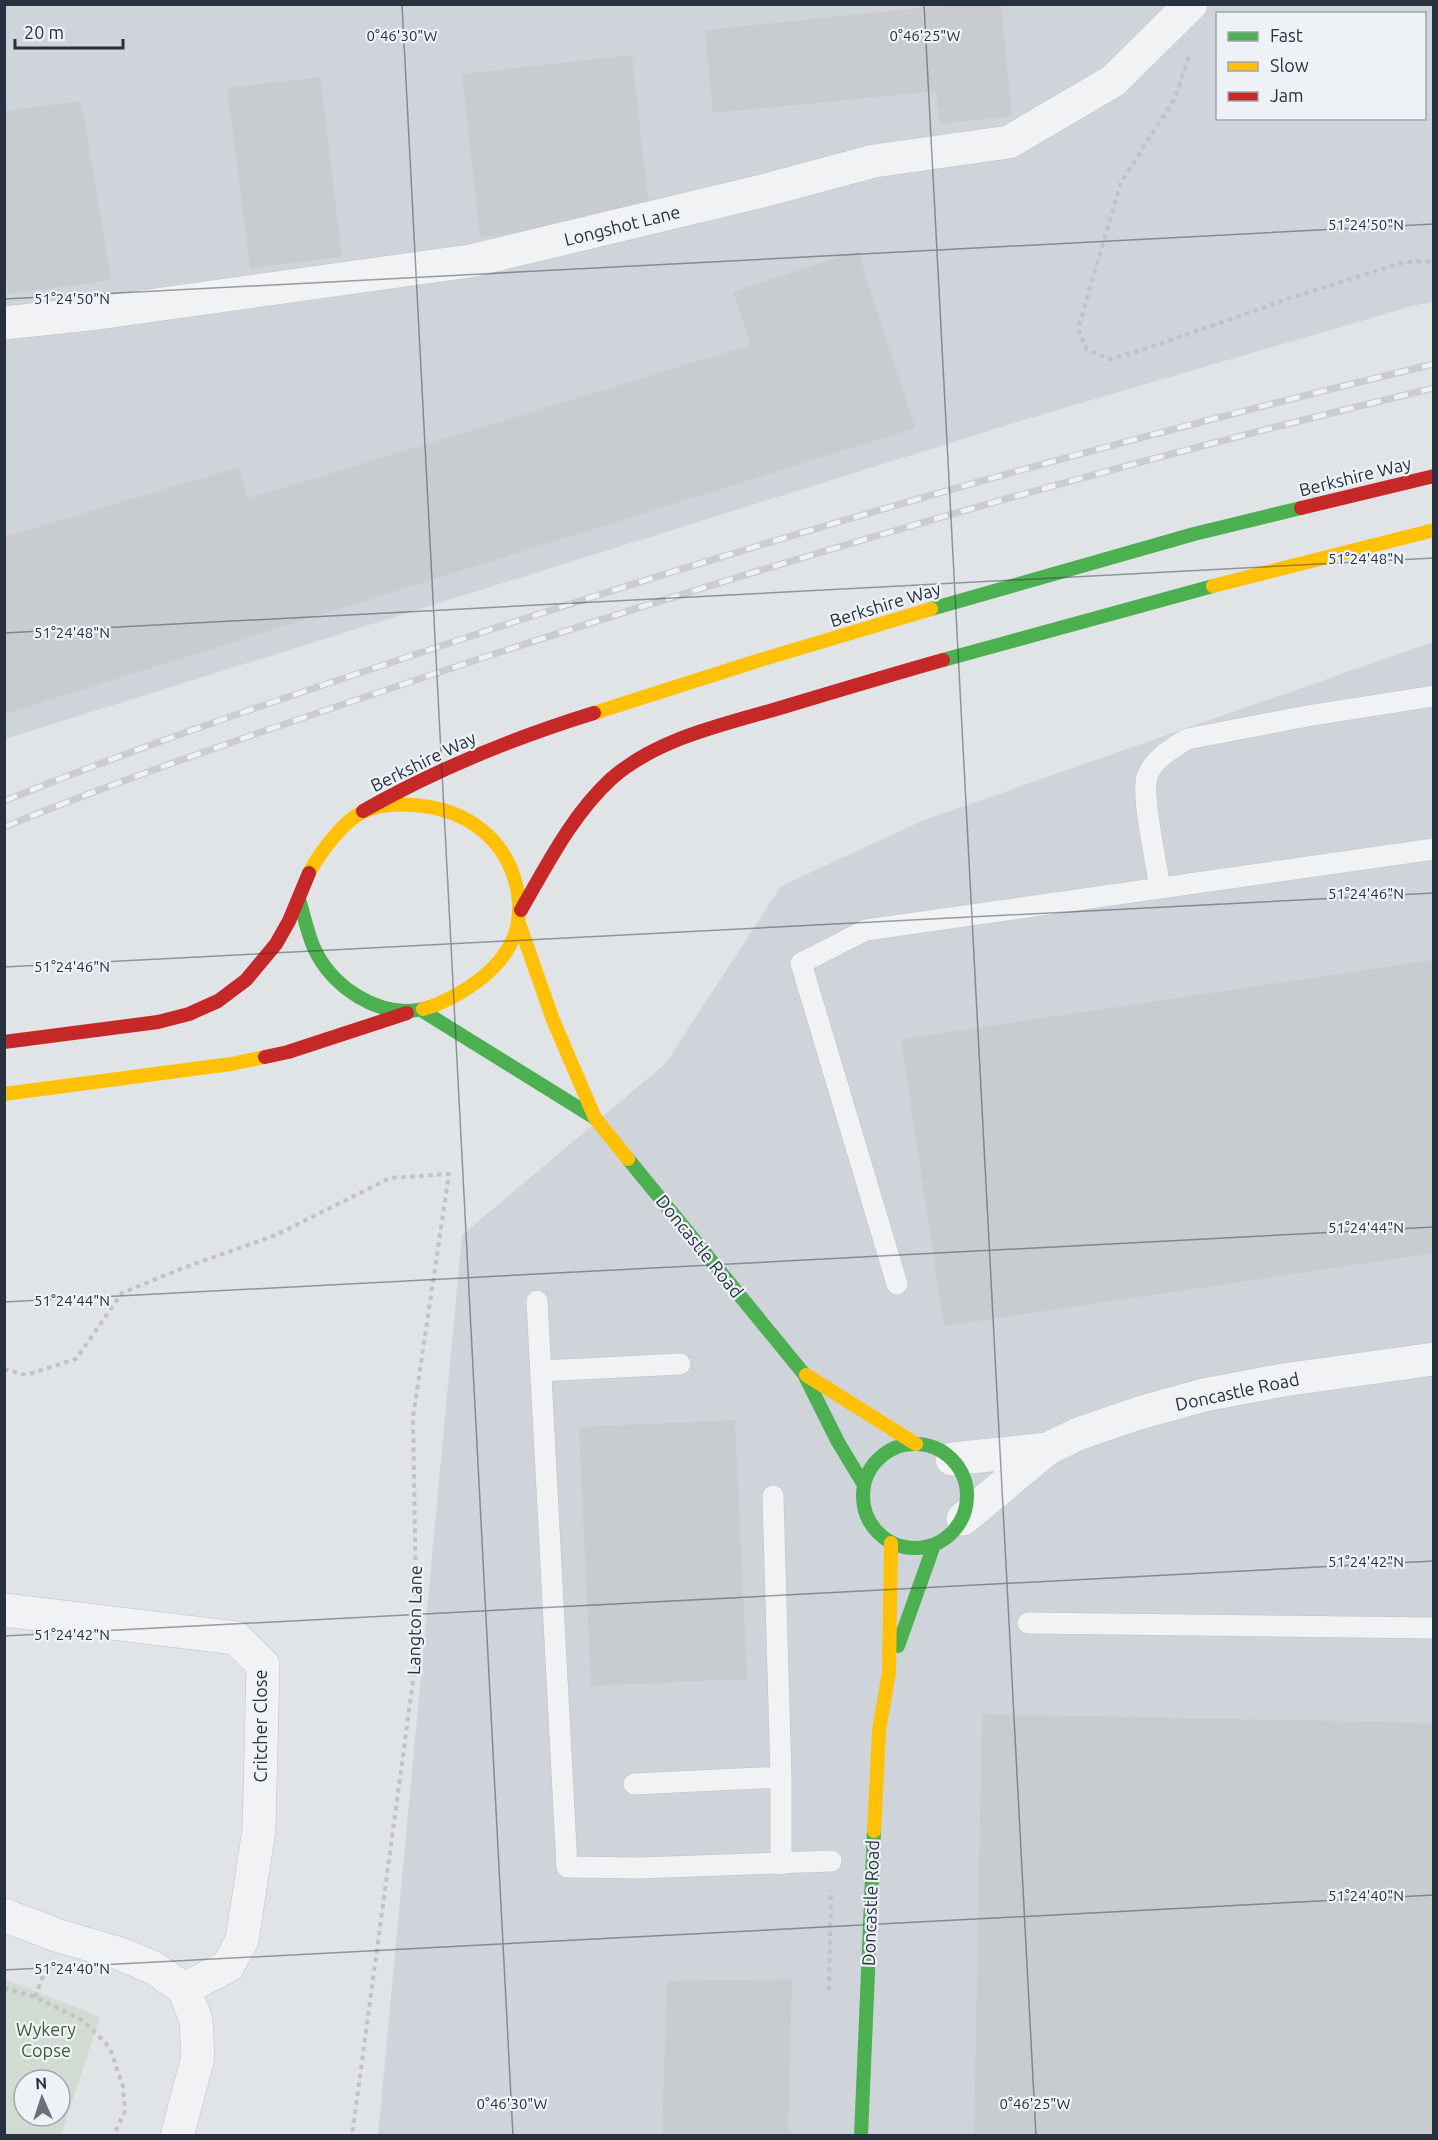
<svg xmlns="http://www.w3.org/2000/svg" width="1438" height="2140" viewBox="0 0 1438 2140" font-family="Ubuntu,sans-serif">
<style>
.built{fill:#cfd3da;fill-rule:evenodd}
.green{fill:#d2dbd2;fill-rule:evenodd}
.building{fill:#c9cccf}
.lines{fill:none;stroke-linecap:round;stroke-linejoin:round}
.lane-casing{stroke:#bfc2c5;stroke-width:22}
.street-casing{stroke:#bfc2c5;stroke-width:34}
.path{stroke:#c0c2c7;stroke-width:4;stroke-dasharray:4.5 4.5;stroke-linecap:butt}
.lane{stroke:#f1f2f3;stroke-width:21}
.street{stroke:#f1f2f3;stroke-width:33}
.fast{stroke:#4caf50;stroke-width:14}
.slow{stroke:#ffc107;stroke-width:14}
.jam{stroke:#c62828;stroke-width:14}
.rail-casing{stroke:#caccce;stroke-width:7}
.rail{stroke:#eef2f6;stroke-width:4.5;stroke-dasharray:14;stroke-linecap:butt}
.ticks{fill:none;stroke:#273140;stroke-width:1.5;stroke-opacity:0.45}
.labels{text-anchor:middle;dominant-baseline:central;stroke-width:4.5;stroke-linejoin:round;paint-order:stroke}
.street-label{font-size:18px;fill:#273140;stroke:#eef2f6}
.park-label{font-size:18px;fill:#3d5c34;stroke:#eef2f6}
.ticks-label{font-size:15px;text-anchor:middle;fill:#273140;stroke:#eef2f6;stroke-width:4.5;stroke-linejoin:round;paint-order:stroke}
</style>
<rect width="100%" height="100%" fill="#e1e4e7"/>
<!-- built -->
<path class="built" d="M5,5H1433V302L1412,306L1020,421L5,739ZM1218,14H1424V118H1218Z
M1433,642V2135L378,2136L462,1235L666,1063L781,886L924,820Z"/>
<!-- green -->
<path class="green" d="M5,1979L100,2017L61,2135H5ZM24,2080H60V2116H24Z"/>
<!-- building -->
<path class="building" d="M958,4H1001L1012,116L940,124L936,91L713,113L705,30Z
M632,55L650,218L480,237L462,74Z
M320,77L342,257L250,268L227,88Z
M81,101L111,280L9,294L4,268V111Z
M858,251L915,428L4,714V537L240,467L247,499L751,345L733,292Z
M1434,960V1253L944,1326L901,1039Z
M735,1420L747,1679L591,1686L579,1427Z
M982,1714L1434,1723V2136H974Z
M792,1979L788,2136H662L667,1981Z"/>
<g class="lines">
<defs>
<path id="lane" d="M1160,888C1157,865 1141,796 1147,777C1153,759 1171,749 1187,739L1307,716L1434,696
M897,1284L801,963L866,930L1434,849
M537,1301L567,1867L639,1868L831,1861
M541,1371L680,1364
M1028,1623L1434,1628
M781,1777V1864
M634,1784L781,1777L773,1496"/>
<path id="street" d="M4,323L98,313L470,261L762,191L874,161L1009,142L1113,81L1191,4
M952,1459L1047,1449
M963,1519L1047,1449L1078,1434L1139,1413L1204,1395L1283,1380L1434,1359
M4,1610L236,1638L263,1665L259,1830L242,1940L228,1966L184,1989
M4,1915L59,1936L121,1954L154,1968L184,1989L196,2020L198,2057L177,2136"/>
</defs>
<!-- lane casing -->
<use href="#lane" class="lane-casing"/>
<!-- street casing -->
<use href="#street" class="street-casing"/>
<!-- path -->
<path class="path" d="M1189,57L1174,100L1121,182L1078,329L1087,350L1110,359L1148,348L1288,299L1404,262L1434,261
M4,1369L26,1375L76,1359L122,1293L183,1268L276,1235L390,1178L449,1174L413,1417L417,1651L352,2136
M4,1988L35,1997L84,2021L110,2048L123,2087L125,2111L113,2136
M829,1990L831,1890
M35,1997L46,1968"/>
<!-- lane -->
<use href="#lane" class="lane"/>
<!-- street -->
<use href="#street" class="street"/>
<!-- fast -->
<path class="fast" d="M931,609L1194,534L1301,508
M943,660L1213,586
M299,899C304,915 307,932 314,948C332,987 379,1019 423,1009
M421,1010L595,1118
M628,1159L804,1374L838,1442L864,1485
M863 1496a52 52 0 1 1 104 0a52 52 0 1 1-104 0Z
M898,1646L934,1545
M861,2136L874,1831"/>
<!-- slow -->
<path class="slow" d="M1213,586L1434,530
M594,713L757,661L931,609
M309,873C319,854 343,821 363,812C377,805 397,804 412,805C466,808 509,839 518,894C523,929 510,955 483,977C465,991 445,1003 423,1009
M520,926L553,1020L595,1118L628,1159
M4,1094L231,1064L265,1057
M806,1375L916,1444
M874,1831L879,1731L889,1672L891,1543"/>
<!-- jam -->
<path class="jam" d="M1301,508L1434,476
M363,811C437,769 513,738 594,713
M521,910C547,865 572,815 611,779C655,740 718,726 773,710C830,693 886,676 943,660
M4,1042L158,1022L189,1014L218,1001L246,980L276,944L289,921L309,873
M265,1057L288,1052L407,1013"/>
<defs>
<path id="rail" d="M4,801C155,740 310,689 465,638C784,533 1107,442 1434,364
M4,827C160,764 320,712 479,659C793,556 1112,465 1434,388"/>
</defs>
<!-- rail casing -->
<use href="#rail" class="rail-casing"/>
<!-- rail -->
<use href="#rail" class="rail"/>
</g>
<!-- ticks -->
<path class="ticks" d="M402,4L513,2136M924,4L1036,2136M4,299L1434,224M4,633L1434,558M4,967L1434,893M4,1302L1434,1227M4,1636L1434,1561M4,1970L1434,1895"/>
<g class="labels">
<!-- street labels -->
<g class="street-label">
<text transform="translate(622 225) rotate(-14)">Longshot Lane</text>
<text transform="translate(1355 476) rotate(-14)">Berkshire Way</text>
<text transform="translate(885 604) rotate(-17)">Berkshire Way</text>
<text transform="translate(423 761) rotate(-26)">Berkshire Way</text>
<text transform="translate(700 1246) rotate(51)">Doncastle Road</text>
<text transform="translate(1237 1391) rotate(-12)">Doncastle Road</text>
<text transform="translate(414 1620) rotate(-89)">Langton Lane</text>
<text transform="translate(260 1726) rotate(-90)">Critcher Close</text>
<text transform="translate(870 1903) rotate(-88)">Doncastle Road</text>
</g>
<!-- park labels -->
<g class="park-label">
<text x="46" y="2029">Wykery<tspan x="46" dy="21">Copse</tspan></text>
</g>
</g>
<g class="ticks-label">
<text x="402" y="41">0°46'30"W</text>
<text x="925" y="41">0°46'25"W</text>
<text x="1366" y="230">51°24'50"N</text>
<text x="72" y="304">51°24'50"N</text>
<text x="1366" y="564">51°24'48"N</text>
<text x="72" y="638">51°24'48"N</text>
<text x="1366" y="899">51°24'46"N</text>
<text x="72" y="972">51°24'46"N</text>
<text x="1366" y="1233">51°24'44"N</text>
<text x="72" y="1306">51°24'44"N</text>
<text x="1366" y="1567">51°24'42"N</text>
<text x="72" y="1640">51°24'42"N</text>
<text x="1366" y="1901">51°24'40"N</text>
<text x="72" y="1974">51°24'40"N</text>
<text x="512" y="2109">0°46'30"W</text>
<text x="1035" y="2109">0°46'25"W</text>
</g>
<!-- border -->
<rect width="1438" height="2140" fill="none" stroke="#273140" stroke-width="12"/>
<!-- legend -->
<rect x="1216" y="12" width="210" height="108" fill="#eef2f6" stroke="#9ea5ad" stroke-width="1.5"/>
<rect x="1228" y="32" width="30" height="9" fill="#4caf50" stroke="#9ea5ad" stroke-width="1.5"/>
<text x="1270" y="42" font-size="18" fill="#273140">Fast</text>
<rect x="1228" y="62" width="30" height="9" fill="#ffc107" stroke="#9ea5ad" stroke-width="1.5"/>
<text x="1270" y="72" font-size="18" fill="#273140">Slow</text>
<rect x="1228" y="92" width="30" height="9" fill="#c62828" stroke="#9ea5ad" stroke-width="1.5"/>
<text x="1270" y="102" font-size="18" fill="#273140">Jam</text>
<!-- north arrow -->
<g transform="translate(42 2098) rotate(357)"><circle r="28" fill="#eef2f6" stroke="#9ea5ad" stroke-width="1.5"/>
<path d="M0-4.5L10 22L0 15L-10 22Z" fill="#68707a"/>
<text y="-9" font-size="16" font-weight="bold" text-anchor="middle" fill="#273140">N</text>
</g>
<!-- scale -->
<path d="M15 39v9h108v-9" fill="none" stroke="#273140" stroke-width="3"/>
<text x="24" y="39" font-size="18" fill="#273140" stroke="#eef2f6" stroke-width="4.5" paint-order="stroke">20 m</text>
</svg>
